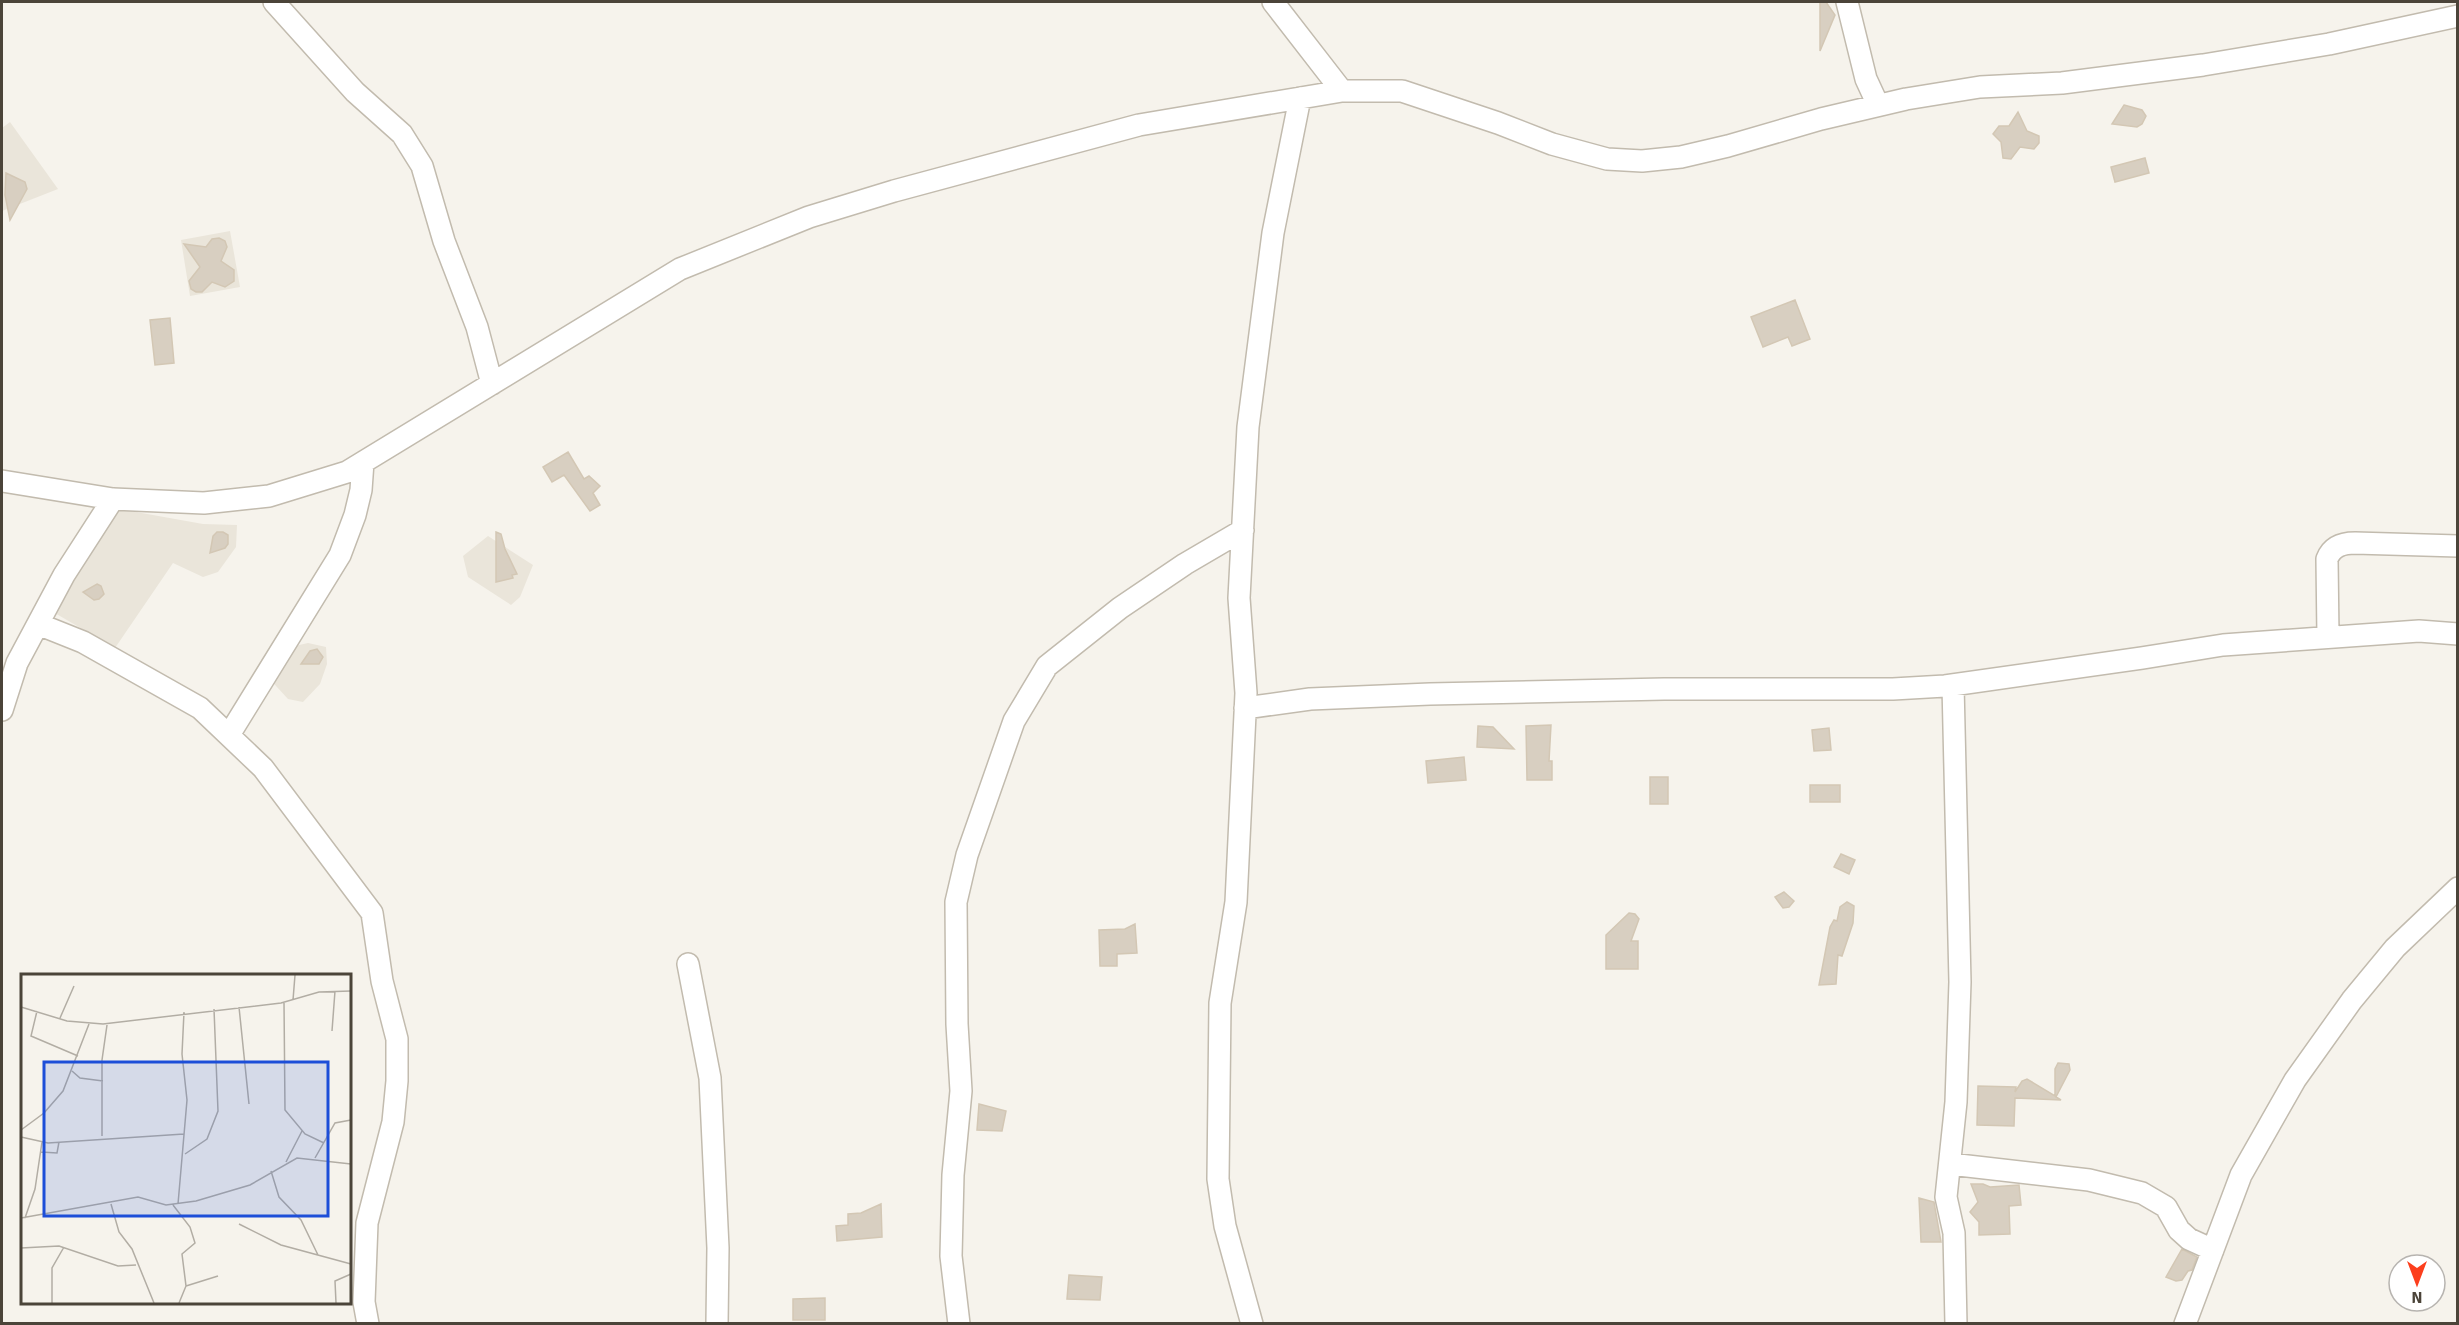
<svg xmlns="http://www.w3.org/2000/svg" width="2459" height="1325" viewBox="0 0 2459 1325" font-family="Signika,sans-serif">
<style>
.residential{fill:#eae5da}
.building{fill:#d8cfc1;stroke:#d3c7b4;stroke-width:1.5}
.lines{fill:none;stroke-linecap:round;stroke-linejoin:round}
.minor-casing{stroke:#c2bbae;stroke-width:24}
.minor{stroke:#fff;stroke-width:21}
.inset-road{fill:none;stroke:#b2ada4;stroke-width:1.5}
.view{fill:#1d4ed8;fill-opacity:0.15;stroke:#1d4ed8;stroke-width:3}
.inset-edge{fill:none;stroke:#4b4439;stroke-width:3}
</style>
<rect width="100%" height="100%" fill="#f6f3ec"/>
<!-- residential -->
<path class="residential" d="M10,122L58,189L2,211V128Z
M230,231L240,287L190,296L181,240Z
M97,505L203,524L237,525L236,547L218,572L203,577L173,563L115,648L41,605Z
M488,536L533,565L520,597L511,605L468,577L463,556Z
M308,643L326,647L327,664L320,684L303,702L288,699L266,675L277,650Z"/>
<!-- building -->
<path class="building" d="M1820,2H1826L1835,15L1820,51Z
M2124,105L2142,110L2146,116L2142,124L2137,127L2112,124Z
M2018,112L2027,131L2039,136V143L2034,149L2020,147L2011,159L2003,158L2001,142L1993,134L1999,126H2009Z
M2145,158L2149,173L2115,182L2111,167Z
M6,173L25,182L27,189L10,220L5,195Z
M219,238L225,241L227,247L221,261L234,270V281L225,287L212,282L202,292H196L191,289L189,281L200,267L184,244L206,247L212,239Z
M1795,300L1810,339L1792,346L1788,337L1763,347L1751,317Z
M170,318L174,363L155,365L150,320Z
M568,452L584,479L589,476L600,486L593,493L600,505L590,511L564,475L552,482L543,467Z
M217,532H223L228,535V544L225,548L210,553L213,536Z
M496,532L501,534L505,549L517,574L512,575L513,578L496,582Z
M97,584L101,586L104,594L99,599L94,600L83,592Z
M317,649L323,657L319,664H301L310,651Z
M1551,725L1549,761H1552V780H1527L1526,726Z
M1478,726L1493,727L1514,749L1477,747Z
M1829,728L1831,750L1814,751L1812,730Z
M1464,757L1466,780L1428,783L1426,761Z
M1650,777H1668V804H1650Z
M1810,785H1840V802H1810Z
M1841,854L1855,860L1849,874L1834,867Z
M1784,892L1794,901L1789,907L1783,908L1775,897Z
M1847,902L1854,906L1853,923L1842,956L1838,955L1836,984L1819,985L1830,927L1834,920L1837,921L1840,907Z
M1629,913L1635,914L1639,919L1631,941H1638V969H1606V935Z
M1135,924L1137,953L1117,954V966H1100L1099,930L1125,929Z
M2058,1063L2069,1064L2070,1070L2056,1097L2061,1100L2015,1098L2014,1126L1977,1125L1978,1086L2016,1087L2015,1092L2022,1081L2027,1079L2055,1096V1069Z
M979,1104L1006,1111L1002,1131L977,1130Z
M1971,1184H1983L1990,1187L2019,1185L2021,1205L2009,1206L2010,1234L1979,1235V1222L1970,1212L1978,1202Z
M1919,1198L1934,1202L1941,1242H1921Z
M881,1204L882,1237L837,1241L836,1226L848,1225V1214L861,1213Z
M2182,1249L2197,1257L2192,1270L2188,1271L2182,1280L2176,1281L2166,1277Z
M1069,1275L1102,1277L1100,1300L1067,1299Z
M825,1298V1320H793V1299Z"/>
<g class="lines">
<defs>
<path id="minor" d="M274,2L355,92L402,134L422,166L444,241L477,327L492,384
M1273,2L1342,91
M1847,2L1866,79L1878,105
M2,481L113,499L204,503L269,496L347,472L680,269L809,217L894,191L1139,125L1342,91H1402L1498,123L1552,144L1607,159L1642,161L1681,157L1728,146L1821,119L1906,99L1980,87L2062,83L2203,65L2329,44L2458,16
M38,624L83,642L200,708L263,768L372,913L382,981L397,1039V1081L393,1122L367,1223L364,1302L368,1324
M2328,637L2327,559C2332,546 2343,543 2355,543L2458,546
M1953,685L1960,982L1956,1102L1946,1197L1954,1233L1956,1324
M1245,708L1310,699L1430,694L1664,689H1893L1945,686L2142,658L2223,645L2419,631L2458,634
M2,710L17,663L64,575L113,499
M229,735L340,555L355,515L361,490L363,462
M688,964L710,1078L718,1248L717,1324
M1950,1164L2089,1180L2142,1193L2166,1207L2179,1230L2189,1239L2213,1250
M959,1324L951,1256L953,1175L961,1091L957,1024L956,902L967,855L1014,721L1047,666L1120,608L1185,564L1243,530
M1252,1324L1225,1226L1218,1179L1220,1003L1236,902L1246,693L1239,598L1248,427L1273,233L1300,98
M2185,1324L2241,1175L2295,1080L2352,1000L2395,948L2458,888"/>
</defs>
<!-- minor casing -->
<use href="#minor" class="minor-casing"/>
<!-- minor -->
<use href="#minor" class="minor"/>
</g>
<!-- overview -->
<g transform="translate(21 974)">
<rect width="330" height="330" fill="#f6f3ec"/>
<path class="inset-road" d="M272,26L274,1M263,28L264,136L284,160L303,169M0,33L46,47L82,50L260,29L298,18L330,17M218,33L228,130M16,37L10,62L57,82M39,44L53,12M311,57L314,17M51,97L59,104L82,107M0,156L23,139L42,117L68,50M81,162V86L86,51M0,163L27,169L163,160M20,178L36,179L38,168M164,180L186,165L197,137L193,35M294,184L314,149L330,146M265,188L281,157M250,197L258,223L280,246L297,281M90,230L98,258L111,275L133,329M157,230L166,126L161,80L163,38M152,231L169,253L174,269L161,280L165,312L158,329M0,244L117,223L145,231L175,227L229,211L276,184L330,190M4,244L14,215L21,168M218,250L260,271L330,290M0,274L38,272L97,292L115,291M165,312L197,302M31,329V294L43,273M315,329L314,307L330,300"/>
<path class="view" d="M23,88H307V242H23Z"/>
<rect width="330" height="330" class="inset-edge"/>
</g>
<!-- border -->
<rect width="2459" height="1325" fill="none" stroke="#4b4439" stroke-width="6"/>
<!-- north arrow -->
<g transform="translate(2417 1283) rotate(180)"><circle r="28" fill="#ffffff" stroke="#b7b4b0" stroke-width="1.5"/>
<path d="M0-4.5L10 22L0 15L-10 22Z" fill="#fc3f1d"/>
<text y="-9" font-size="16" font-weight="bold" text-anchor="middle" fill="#4b4439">N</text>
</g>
</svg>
